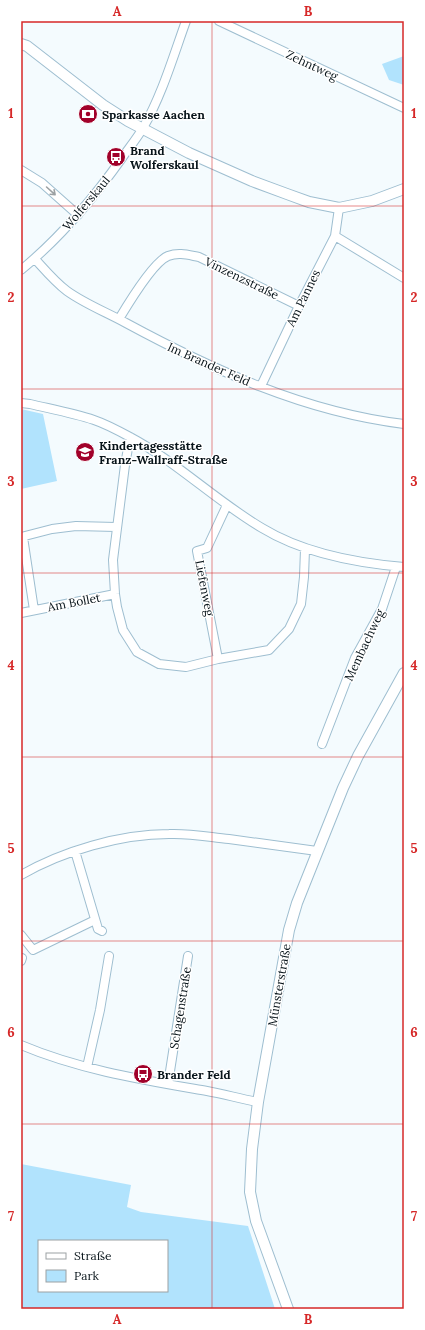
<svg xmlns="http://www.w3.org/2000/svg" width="425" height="1330" viewBox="0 0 425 1330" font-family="Lora,serif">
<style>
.green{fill:#b1e3fd;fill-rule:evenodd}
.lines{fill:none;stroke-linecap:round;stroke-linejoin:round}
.minor-casing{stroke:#9ebed0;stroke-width:10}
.tertiary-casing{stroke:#9ebed0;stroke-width:12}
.minor{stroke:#fff;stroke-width:8}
.tertiary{stroke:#fff;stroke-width:10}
.oneway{stroke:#9ca1a3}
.grid{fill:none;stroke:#d62828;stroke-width:1;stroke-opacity:0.55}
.labels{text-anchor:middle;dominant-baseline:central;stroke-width:3;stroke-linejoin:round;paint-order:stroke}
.street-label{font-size:12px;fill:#071319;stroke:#fff}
.poi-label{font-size:12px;font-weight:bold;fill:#071319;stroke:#fff;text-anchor:start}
.neatline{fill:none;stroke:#d62828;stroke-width:1.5}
.grid-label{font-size:13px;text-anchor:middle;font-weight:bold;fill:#d62828}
</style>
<rect width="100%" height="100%" fill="#f4fbfe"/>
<!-- green -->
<path class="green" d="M404,56V85L389,80L382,64Z
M21,409L43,414L57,481L21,489Z
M21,1164L131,1185L127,1207L141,1212L248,1226L275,1309H21ZM39,1241H167V1291H39Z"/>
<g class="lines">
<defs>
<path id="minor" d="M219,21L404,108
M21,170L42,183L78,215
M335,236L404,278
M35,259C45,270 55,282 67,291C85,304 106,312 126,323C213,370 305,412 404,424
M21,270C60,238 93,199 122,158C129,148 137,138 143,128C162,95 173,57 186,21
M119,319C128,304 153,262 168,256C179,252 188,255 199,257L299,306
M261,386L299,306L335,236L339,208
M21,403L30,404C51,409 73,413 94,420C106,424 119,431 130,437C177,462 216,501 262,528C303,553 356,563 404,567
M130,437L125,465L113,560L115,594L117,607L123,630L137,652L159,664L186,667L218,659L269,650L289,629L301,604L304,577L305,549
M21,537L52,529L76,526L116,527
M23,537L34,610
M21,613L115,594
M218,659L197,551L207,548L227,505
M322,744L355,658L382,609L396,567
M75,851L98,929L102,931
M21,875C63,851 120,834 169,834C189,833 209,837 229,839C259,843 288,847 317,851
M21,935L33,950L95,920
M21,961L22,958
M21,1045C80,1070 144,1080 207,1091C224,1094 241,1099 258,1102
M87,1067L100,1010L109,956
M168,1084L188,956"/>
<path id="tertiary" d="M21,44L27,46L103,105L128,121L189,153L252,181L287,194L309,202L339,208L372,201L404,189
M288,1309L256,1221L250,1192L252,1149L258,1102L289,930L297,903L343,788L358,756L404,673"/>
</defs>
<!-- minor casing -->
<use href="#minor" class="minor-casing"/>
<!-- tertiary casing -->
<use href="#tertiary" class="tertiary-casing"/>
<!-- minor -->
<use href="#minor" class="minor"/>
<!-- tertiary -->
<use href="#tertiary" class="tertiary"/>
</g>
<!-- one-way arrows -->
<defs><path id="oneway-shaft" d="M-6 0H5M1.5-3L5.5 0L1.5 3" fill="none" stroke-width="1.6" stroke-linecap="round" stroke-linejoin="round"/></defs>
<use class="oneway" href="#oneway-shaft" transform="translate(51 191) rotate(42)"/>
<!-- grid -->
<path class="grid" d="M212,21V1309M21,206H404M21,389H404M21,573H404M21,757H404M21,941H404M21,1124H404"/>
<!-- icons -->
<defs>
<symbol id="bank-disc" viewBox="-11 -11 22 22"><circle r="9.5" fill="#a1012a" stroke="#fff"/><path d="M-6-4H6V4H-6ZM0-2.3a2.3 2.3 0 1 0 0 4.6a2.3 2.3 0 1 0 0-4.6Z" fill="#fff"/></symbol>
<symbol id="bus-disc" viewBox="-11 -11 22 22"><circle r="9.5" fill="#a1012a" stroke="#fff"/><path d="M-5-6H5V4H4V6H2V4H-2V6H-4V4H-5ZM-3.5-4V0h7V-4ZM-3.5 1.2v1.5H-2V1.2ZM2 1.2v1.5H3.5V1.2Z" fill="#fff"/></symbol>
<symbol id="school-disc" viewBox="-11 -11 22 22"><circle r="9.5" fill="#a1012a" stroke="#fff"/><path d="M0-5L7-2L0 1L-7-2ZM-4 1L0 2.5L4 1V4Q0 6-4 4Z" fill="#fff"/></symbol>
</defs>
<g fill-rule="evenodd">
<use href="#bank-disc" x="77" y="103" width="22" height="22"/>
<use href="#bus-disc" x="105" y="146" width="22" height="22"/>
<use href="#school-disc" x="74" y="441" width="22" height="22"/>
<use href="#bus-disc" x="132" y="1063" width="22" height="22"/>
</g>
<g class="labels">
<!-- street labels -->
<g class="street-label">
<text transform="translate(312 65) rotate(25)">Zehntweg</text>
<text transform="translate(86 203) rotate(-50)">Wolferskaul</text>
<text transform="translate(242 278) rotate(26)">Vinzenzstraße</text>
<text transform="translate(303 298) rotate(-64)">Am Pannes</text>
<text transform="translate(209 364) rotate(24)">Im Brander Feld</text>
<text transform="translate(205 588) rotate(79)">Liefenweg</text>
<text transform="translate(74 602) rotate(-11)">Am Bollet</text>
<text transform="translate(364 645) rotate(-65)">Membachweg</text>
<text transform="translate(279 985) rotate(-80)">Münsterstraße</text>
<text transform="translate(180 1008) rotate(-81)">Schagenstraße</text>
</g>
<!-- poi labels -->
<g class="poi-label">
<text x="102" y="114">Sparkasse Aachen</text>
<text x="130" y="150">Brand<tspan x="130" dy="14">Wolferskaul</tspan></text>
<text x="99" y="445">Kindertagesstätte<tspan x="99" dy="14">Franz-Wallraff-Straße</tspan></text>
<text x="157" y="1074">Brander Feld</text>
</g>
</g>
<!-- border -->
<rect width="425" height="1330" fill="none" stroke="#ffffff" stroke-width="44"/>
<!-- legend -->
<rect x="38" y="1240" width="130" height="52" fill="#ffffff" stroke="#9ca1a3"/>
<rect x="46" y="1253" width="20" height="6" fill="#ffffff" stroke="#9ca1a3"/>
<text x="74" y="1260" font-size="12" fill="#071319">Straße</text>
<rect x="46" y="1270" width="20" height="12" fill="#b1e3fd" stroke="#9ca1a3"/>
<text x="74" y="1280" font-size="12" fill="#071319">Park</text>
<rect x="22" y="22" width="381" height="1286" class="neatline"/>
<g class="grid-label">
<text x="117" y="16">A</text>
<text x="308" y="16">B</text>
<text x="11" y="118">1</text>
<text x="414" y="118">1</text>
<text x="11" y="302">2</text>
<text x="414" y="302">2</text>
<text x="11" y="486">3</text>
<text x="414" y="486">3</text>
<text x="11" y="670">4</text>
<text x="414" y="670">4</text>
<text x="11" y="853">5</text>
<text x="414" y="853">5</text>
<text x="11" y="1037">6</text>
<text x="414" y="1037">6</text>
<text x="11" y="1221">7</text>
<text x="414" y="1221">7</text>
<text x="117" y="1324">A</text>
<text x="308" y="1324">B</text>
</g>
</svg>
